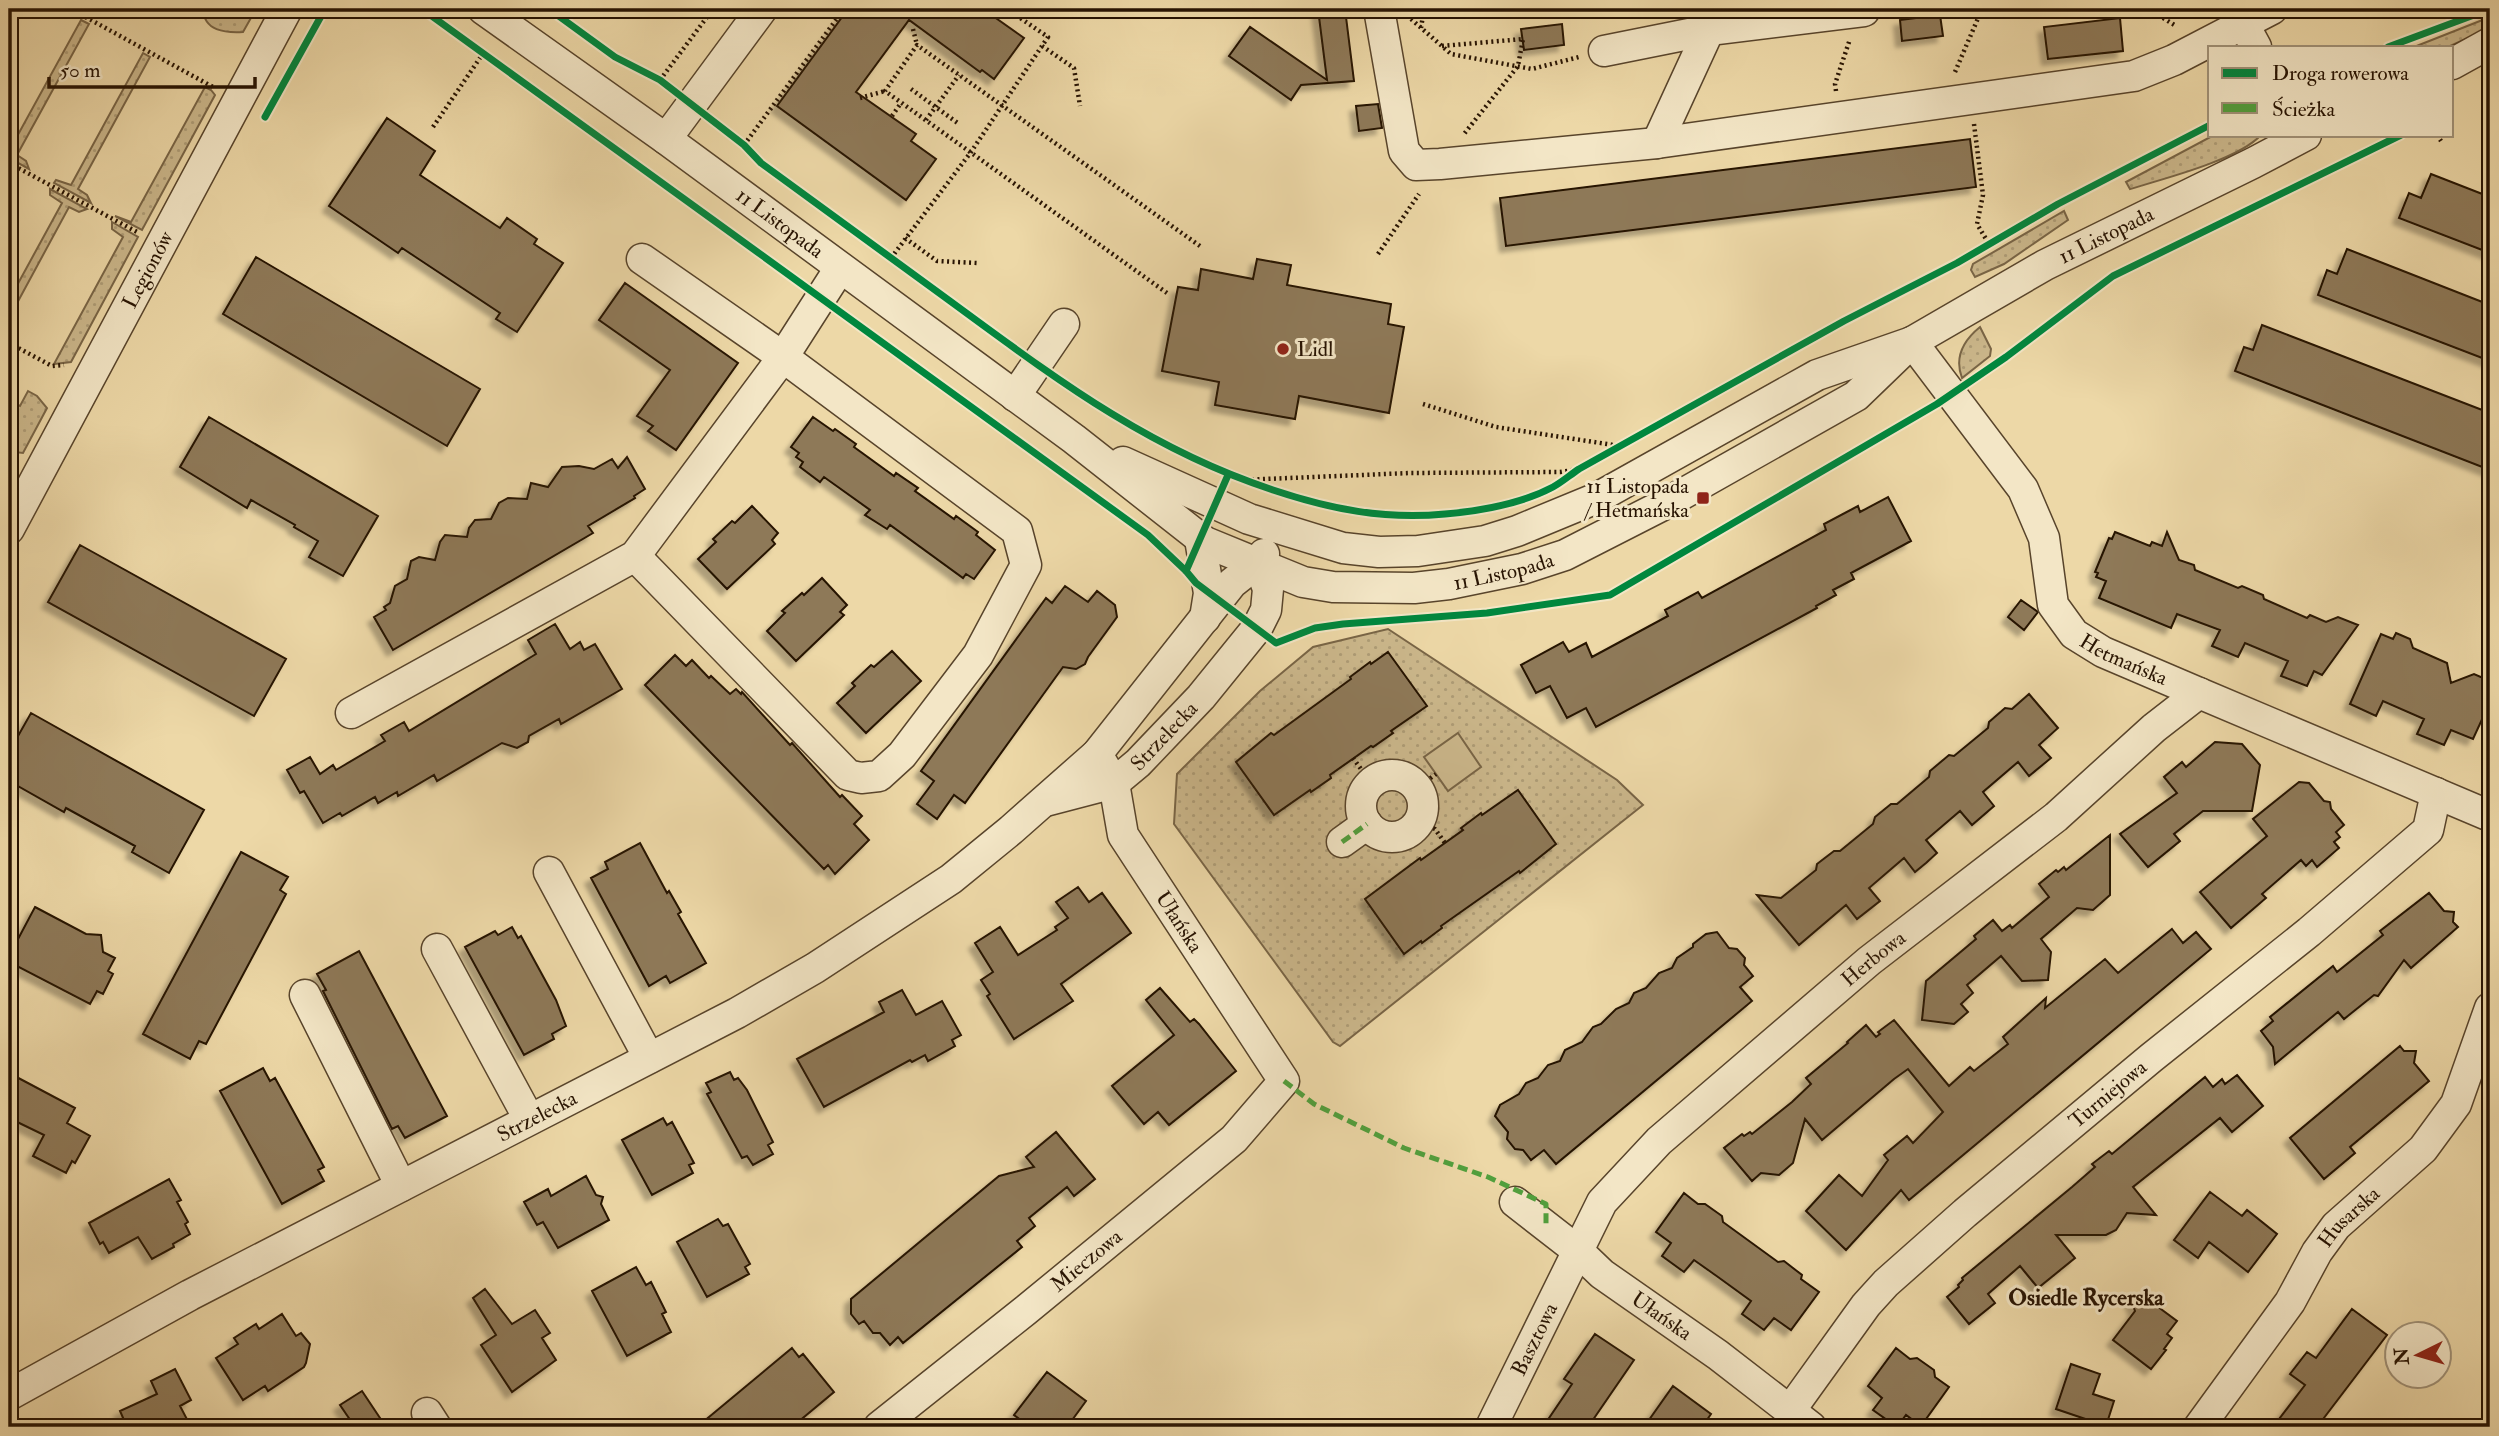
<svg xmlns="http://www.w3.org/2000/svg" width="2499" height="1436" viewBox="0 0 2499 1436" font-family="'IM FELL Double Pica',serif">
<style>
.grass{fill:url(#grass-dots);stroke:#796546;stroke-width:2}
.green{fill:#cbb78b;stroke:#796546;stroke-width:2}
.building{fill:#8e7958;stroke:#271302;stroke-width:2;filter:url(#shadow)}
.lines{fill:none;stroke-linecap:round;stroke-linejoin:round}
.minor-casing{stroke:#58442b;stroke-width:33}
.path{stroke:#271302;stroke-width:4.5;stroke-dasharray:2 3.5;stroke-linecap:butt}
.minor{stroke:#f3e6c6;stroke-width:30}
.quiet{stroke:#51a03d;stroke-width:5;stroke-dasharray:10 5;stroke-linecap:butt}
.cycleway-casing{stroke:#f3e6c6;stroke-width:11}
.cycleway{stroke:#00873e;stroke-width:7}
.poi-dot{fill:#8f2418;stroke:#f3e6c6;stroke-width:2.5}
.labels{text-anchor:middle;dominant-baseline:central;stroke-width:6;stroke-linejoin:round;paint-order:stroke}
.street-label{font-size:21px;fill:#271302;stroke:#f3e6c6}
.poi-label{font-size:21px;fill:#271302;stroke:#f3e6c6;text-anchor:start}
.neighbourhood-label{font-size:23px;font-weight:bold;fill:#271302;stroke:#f3e6c6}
</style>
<defs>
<pattern id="grass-dots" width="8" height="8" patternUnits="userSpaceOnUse" patternTransform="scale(1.75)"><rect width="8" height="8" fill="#cbb78b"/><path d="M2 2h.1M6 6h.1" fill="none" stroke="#ae9c76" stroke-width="1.8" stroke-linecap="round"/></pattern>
<filter id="shadow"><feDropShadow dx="-6" dy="6" stdDeviation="2" flood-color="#0004"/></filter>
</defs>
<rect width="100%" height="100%" fill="#edd8a7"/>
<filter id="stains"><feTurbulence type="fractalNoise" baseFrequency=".00286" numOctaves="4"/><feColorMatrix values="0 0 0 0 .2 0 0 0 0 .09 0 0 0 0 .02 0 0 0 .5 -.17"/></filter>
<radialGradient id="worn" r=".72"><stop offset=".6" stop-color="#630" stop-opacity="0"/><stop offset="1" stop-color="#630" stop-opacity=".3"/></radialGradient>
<!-- grass -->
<path class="grass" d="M203,9H256L243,32C225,33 204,31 203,9Z
M2490,17V28L2448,47H2414Z
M81,20L89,24L17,155L26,161L29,169L9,158V151Z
M143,53L150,57L78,189L87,195L91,203L54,183L56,180L71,185Z
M205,87L211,90L215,95L142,230L115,216L131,222Z
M2214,135H2261C2238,160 2163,179 2130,189L2126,182Z
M50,189L87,209L79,212L69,207L9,318V300L62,203L50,195Z
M2064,211L2068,220L2004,264L1975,277L1971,270L1973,264Z
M112,222L138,237L71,362L54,364L123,237L112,229Z
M1980,327L1991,349L1990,356L1962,378C1954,357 1964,340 1980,327Z
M28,391L37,396L47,408L23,453L14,452L16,448L9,443V401L20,406Z
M1388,629L1617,780L1643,805L1340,1046L1333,1042L1174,824L1177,774L1260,691L1313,647Z"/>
<!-- green -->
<path class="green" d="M1458,733L1481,767L1448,791L1424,757Z"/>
<!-- building -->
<path class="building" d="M848,9H983L1024,38L994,79L982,70L980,72L909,20L856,92L916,134L911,141L936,159L906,200L777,106Z
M1318,9H1345L1354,81L1301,85L1291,100L1229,56L1250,27L1327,80Z
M1940,15L1943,36L1902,41L1900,20Z
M2120,18L2123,51L2048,59L2044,27Z
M1562,24L1564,45L1524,50L1521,29Z
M1378,104L1382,128L1359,131L1356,106Z
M387,118L435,151L420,175L500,228L507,218L537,239L534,244L563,263L517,332L496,319L500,313L402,248L398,253L329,206Z
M1970,139L1976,187L1506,246L1500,198Z
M2431,174L2490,197V253L2399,218L2409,193L2421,198Z
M2347,249L2490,305V361L2318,295L2327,270L2337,274Z
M256,257L480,389L447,446L223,314Z
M1257,259L1291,265L1287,285L1391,304L1388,324L1404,327L1389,413L1299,396L1295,419L1215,405L1219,382L1162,371L1178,287L1198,290L1201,269L1253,279Z
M625,283L738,363L676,450L648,431L653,426L637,416L670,370L599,320Z
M2262,325L2490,413V470L2235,371L2244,347L2253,350Z
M209,417L378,516L343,576L309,557L318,541L294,527L295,525L251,500L247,508L180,467Z
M813,417L833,431L835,429L856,444L854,447L894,476L896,473L918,488L915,491L954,519L956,516L978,532L976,535L995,550L974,579L966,574L963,578L890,525L887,529L865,515L870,510L824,477L820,482L800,467L803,462L796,457L799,453L791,447Z
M627,457L645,489L634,496L635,498L588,526L593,533L393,650L374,617L386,610L384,607L390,603L395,586L407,579L411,561L419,557L435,560L440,542L445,535L467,537L469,528L475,520L491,519L499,503L508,498L527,499L531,483L548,487L562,467L579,466L594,469L612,459L618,468Z
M1888,497L1911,541L1851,573L1854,579L1833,590L1836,595L1816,606L1817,608L1596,727L1586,708L1567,718L1550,686L1536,693L1521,665L1563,642L1569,652L1586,643L1592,657L1668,616L1665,610L1698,592L1702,598L1826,530L1824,524L1858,506L1860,512Z
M752,506L778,533L772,540L775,544L727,589L698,559L716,542L713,539L732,521L735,523Z
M2115,532L2150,546L2152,542L2162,546L2167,532L2179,560L2194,565L2195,570L2238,588L2242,586L2263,595L2264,599L2307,618L2310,615L2326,622L2338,617L2358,625L2322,675L2314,671L2307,686L2281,676L2288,661L2245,643L2238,657L2212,646L2220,630L2177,614L2171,628L2099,598L2106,581L2096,577L2098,573L2095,572L2109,538L2112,539Z
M80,545L286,659L254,716L48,602Z
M822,578L847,605L840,612L844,615L796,661L767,631L785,613L782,611L802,593L804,595Z
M1065,586L1088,602L1097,591L1115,605L1117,617L1088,657L1085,664L1076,669L1063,667L965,803L954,795L937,819L917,804L934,781L921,771L1046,598L1052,603Z
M2021,600L2038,612L2024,630L2008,617Z
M555,624L570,649L580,642L584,650L595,644L622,689L561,724L559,719L529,736L528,742L517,748L502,743L437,781L434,775L398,796L397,792L378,803L375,797L342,816L340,813L323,823L304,791L300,793L287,770L310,757L320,774L333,765L336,770L385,741L381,735L404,722L409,731L536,654L528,640Z
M2396,633L2410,639L2413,648L2447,663L2451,683L2474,674L2490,681V702L2473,739L2451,730L2444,745L2417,734L2424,719L2383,701L2376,716L2350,704L2381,634L2393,639Z
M892,651L921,681L866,733L837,703L855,686L852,683L871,665L874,667Z
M1388,652L1427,706L1391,731L1393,733L1373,747L1371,746L1330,775L1331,778L1311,792L1310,790L1274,815L1236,762L1271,733L1274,735L1351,679L1350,677L1370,662L1371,664Z
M675,655L686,666L692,660L709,678L711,676L730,694L736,689L741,694L742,692L790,745L792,743L840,797L842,795L862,816L854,824L869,840L835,874L828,865L824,869L645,685Z
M2029,694L2058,728L2039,745L2051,758L2029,776L2018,762L1983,792L1994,806L1972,825L1960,811L1926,840L1937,853L1926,863L1915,872L1904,858L1869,888L1880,901L1857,919L1846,905L1799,945L1757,895L1781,898L1816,870L1817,864L1834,851H1840L1873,824L1875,817L1891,804H1897L1929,777L1930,771L1949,755L1954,756L1988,728L1989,722L2005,708L2012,709Z
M31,713L204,810L169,873L132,852L135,846L66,808L64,812L9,781V752Z
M2215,742L2242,744L2260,765L2252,811H2203L2174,834L2180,841L2148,867L2120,834L2177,793L2164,777L2182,762L2186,767Z
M2299,782L2309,783L2324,801L2330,802L2331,809L2344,825L2336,832L2340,837L2334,842L2339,848L2317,867L2312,860L2306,866L2301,860L2262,894L2266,898L2231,928L2200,892L2267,836L2253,819Z
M1518,790L1556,844L1520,873L1519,871L1441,926L1442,928L1422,943L1421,941L1404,954L1365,899L1420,858L1421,860L1463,830L1461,828L1481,813L1482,815Z
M2110,835V895L2093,910L2077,908L2041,939L2051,952L2048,980L2022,981L2001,956L1967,985L1973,993L1961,1004L1968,1012L1954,1024L1922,1020L1926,981L1976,939L1974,936L1993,920L2002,931L2010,925L2012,928L2049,897L2039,884L2056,870L2058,872L2064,867L2066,870Z
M640,843L667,893L669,891L681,912L678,914L706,963L670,983L666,976L649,986L591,878L608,869L605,862Z
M241,852L288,877L280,890L286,894L206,1044L199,1041L190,1059L143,1034Z
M1078,887L1089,902L1102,893L1131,933L1061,984L1073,1001L1014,1039L987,996L990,994L981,980L993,972L975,943L1000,927L1018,955L1057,930L1055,927L1068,918L1056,902Z
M2429,893L2444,911L2454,912L2453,922L2458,927L2411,968L2404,960L2378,996L2374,995L2344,1019L2338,1012L2275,1064L2273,1047L2261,1031L2273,1021L2270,1017L2333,966L2337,972L2383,935L2380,931Z
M35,907L86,934L101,935L103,952L115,958L108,971L113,974L103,994L97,991L90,1004L9,962V956Z
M512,927L518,938L521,936L556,1000L566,1026L552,1034L554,1039L524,1055L465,947L495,931L498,935Z
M2172,929L2183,943L2196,932L2211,949L1909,1200L1901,1190L1846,1250L1806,1211L1839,1175L1862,1196L1888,1160L1884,1155L1907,1136L1913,1143L1943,1112L1908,1069L1894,1079L1822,1140L1805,1119L1793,1163L1779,1175L1761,1173L1752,1181L1724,1148L1742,1134L1744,1136L1750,1132L1752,1134L1792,1102L1811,1084L1806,1078L1848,1043L1847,1042L1866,1025L1876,1037L1880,1034L1878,1032L1894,1020L1949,1086L1970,1067L1974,1071L2008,1044L2003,1037L2046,998L2045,1008L2105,959L2118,973Z
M1717,932L1729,948L1737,949L1745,958L1744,965L1753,976L1740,987L1752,1001L1556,1164L1544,1150L1531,1160L1523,1150L1515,1149L1507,1139L1508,1132L1495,1116L1500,1105L1519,1094L1526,1083L1538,1078L1548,1065L1560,1061L1565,1050L1582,1042L1593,1027L1601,1024L1616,1009L1629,1003L1634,993L1646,988L1659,973L1672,968L1677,958L1693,947V944L1706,934Z
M359,951L447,1116L405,1138L398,1126L392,1129L323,991L326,990L317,974Z
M1160,988L1190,1022L1194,1019L1199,1024L1236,1071L1169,1125L1158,1112L1144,1124L1112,1086L1174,1035L1146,1000Z
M902,990L916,1015L942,1001L961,1035L952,1040L955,1046L928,1061L925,1055L912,1062L910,1060L824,1107L797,1059L884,1012L879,1002Z
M2400,1046L2404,1051H2416L2414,1063L2429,1081L2350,1147L2355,1153L2324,1179L2290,1138Z
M263,1068L270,1081L275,1078L324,1167L318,1170L324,1181L282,1204L220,1091Z
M730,1072L734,1080L738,1078L747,1090L773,1142L768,1145L773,1154L753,1165L747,1156L742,1158L707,1094L711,1092L706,1083Z
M9,1073L75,1108L67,1123L90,1136L75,1163L72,1161L66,1173L33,1156L44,1135L9,1118Z
M2237,1075L2263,1106L2232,1132L2220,1118L2133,1187L2156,1215L2127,1213L2116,1230L2106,1235H2056L2075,1258L2038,1288L2020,1266L1988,1294L1995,1303L1969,1324L1947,1297L1959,1287L1958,1285L1963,1280L1962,1278L2072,1187L2095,1167L2092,1164L2109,1151L2112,1154L2205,1077L2213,1087L2222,1079L2225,1084Z
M663,1118L667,1125L672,1122L694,1163L689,1165L693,1173L652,1195L622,1140Z
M1056,1132L1095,1179L1074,1196L1067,1187L1029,1218L1035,1226L1017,1241L1022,1247L903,1343L898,1337L890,1345L880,1333H873L864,1321L859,1324L851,1314V1299L999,1176L1034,1167L1026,1157Z
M586,1176L596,1195L603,1197L601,1204L609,1220L558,1248L543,1222L537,1225L524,1202L548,1189L551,1196Z
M169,1179L181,1200L177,1202L188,1222L185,1224L190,1234L173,1244L174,1247L152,1259L138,1237L109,1253L103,1242L100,1244L89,1223Z
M2210,1192L2242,1216L2247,1210L2277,1234L2248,1272L2209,1242L2198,1258L2174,1240Z
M1684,1193L1698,1204H1705L1722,1216L1723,1222L1778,1262L1784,1261L1802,1275L1801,1279L1819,1292L1791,1330L1774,1318L1764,1330L1742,1314L1751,1301L1718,1277L1694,1260L1684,1272L1662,1256L1671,1243L1656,1232Z
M718,1219L723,1226L728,1224L750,1264L745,1267L749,1274L707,1297L677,1242Z
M636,1267L646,1285L651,1282L666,1312L662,1314L671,1332L627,1356L592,1291Z
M485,1289L512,1324L535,1310L550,1333L542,1338L556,1360L512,1392L481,1345L496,1335L473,1298Z
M2130,1297L2150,1301L2177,1321L2167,1334L2172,1338L2164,1349L2166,1350L2151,1369L2113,1340L2135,1311Z
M2352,1309L2387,1335L2317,1427H2273L2305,1385L2290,1374L2307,1352L2316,1358Z
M282,1314L296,1336L301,1333L310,1344L306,1363L304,1367L268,1391L265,1386L243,1400L216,1358L238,1344L234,1338L256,1324L259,1329Z
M1595,1334L1634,1360L1588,1427H1543L1572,1384L1564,1379Z
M792,1348L799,1357L803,1354L834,1392L792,1427H697Z
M1896,1348L1910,1359L1917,1358L1934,1370L1935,1377L1949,1387L1921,1426L1906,1415L1897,1427L1873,1410L1882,1398L1868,1386Z
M2071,1364L2100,1374L2093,1394L2114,1401L2106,1426L2056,1409Z
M175,1369L191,1400L180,1406L191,1427H127L120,1411L157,1394L151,1381Z
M1047,1372L1086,1401L1067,1427H1030L1014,1415Z
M1673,1386L1711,1414L1702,1427H1644Z
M362,1391L386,1427H355L340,1405Z"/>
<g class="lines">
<defs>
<g id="minor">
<path id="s1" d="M483,9L666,139L1074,439L1205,542L1303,582L1333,587L1414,588L1449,584L1522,569L1565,555L1663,505L1856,396L1912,342"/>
<path d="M1379,9L1404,151L1416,165L1440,164L1657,143L2134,76L2174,60L2272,9"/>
<path d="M2244,25L2256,47"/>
<path d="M1604,51L1709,30"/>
<path d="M2452,64L2490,43"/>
<path d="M666,139L762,9"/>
<path d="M1657,143L1709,30L1864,11"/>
<path id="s2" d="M1912,342L2023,489L2044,538L2053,605L2074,634L2103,652L2199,693L2490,816"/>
<path d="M1015,396L1064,324"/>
<path id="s3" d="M1123,462L1249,519L1343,548L1379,552L1418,551L1485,541L1517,531L1597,498L1817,375L1912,342L2045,265L2253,163L2306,135"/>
<path id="s4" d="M9,529L287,9"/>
<path d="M1200,539L1209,593L1205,618"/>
<path d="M635,556L848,775L861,778L879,776L902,755L978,655L1026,565L1017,531L783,357L642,259"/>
<path d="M351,713L635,556L783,357L840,268"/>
<circle cx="1392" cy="806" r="31"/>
<path id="s5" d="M1049,800L1114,783L1138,763L1201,697L1257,628L1266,610L1268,589L1260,566L1264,554"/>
<path d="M1342,842L1367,824"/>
<path d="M549,872L649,1058"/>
<path d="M437,949L529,1119"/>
<path d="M305,995L401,1186"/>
<path id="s6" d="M1515,1202L1578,1251L1602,1274L1718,1355L1811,1427"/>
<path id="s7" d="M9,1395L190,1295L737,1013L815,968L951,879L1011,830L1097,754L1232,583L1251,568L1260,566"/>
<path id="s8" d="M1789,1412L1866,1305L1886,1283L1965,1213L2151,1058L2309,932L2428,830L2436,793"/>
<path d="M427,1413L436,1427"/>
<path id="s9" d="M879,1427L1026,1310L1234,1139L1284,1081L1123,835L1114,783L1097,754"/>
<path id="s10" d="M1491,1427L1602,1202L1659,1141L1869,961L2056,817L2154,728L2199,693"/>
<path id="s11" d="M2199,1427L2290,1302L2317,1252L2336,1226L2423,1149L2456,1104L2490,1008"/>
</g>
</defs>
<!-- minor casing -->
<use href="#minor" class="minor-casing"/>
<!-- path -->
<path class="path" d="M71,9L213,87
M2133,9L2137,13H2155L2176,26
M1411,19L1451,54L1532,69L1579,57
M1421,28L1424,9
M913,29L917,45
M1042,46L1074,68L1080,106
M1442,46L1523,39L1518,66L1464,134
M1955,72L1982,9
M660,80L713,9
M911,89L959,124
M1836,91L1835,84L1850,39
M860,98L885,91
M892,116L901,103
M926,120L959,75
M1974,124L1983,195L1977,224L1989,244
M433,127L484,52
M2437,135L2441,141
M744,145L844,9
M9,163L137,232
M905,238L937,261L977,263
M1378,254L1419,194
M891,258L971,152L1048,37L1007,9
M1167,293L885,91L917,45L1200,246
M9,343L52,366L64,365
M1423,404L1496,427L1620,446
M1241,480L1410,473L1560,472L1579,469
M1353,758L1371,783
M1417,788L1436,774
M1418,822L1435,829L1445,843"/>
<!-- minor -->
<use href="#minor" class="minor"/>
<!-- quiet -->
<path class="quiet" d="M1342,842L1367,824
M1284,1081L1314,1104L1404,1148L1488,1177L1546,1204V1226"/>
<defs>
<path id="cycleway" d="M422,9L1148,535L1186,571L1196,583L1276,643L1315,628L1343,624L1487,613L1610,595L1937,404L2006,357L2113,276L2401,135
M549,9L615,57L660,80L744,145L761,163C824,209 887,255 950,301C1055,378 1148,449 1273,490C1330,509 1385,520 1445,514C1480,511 1521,504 1553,487C1562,482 1570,475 1579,469L1844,321L1957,263L2058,204L2210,125
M2388,47L2490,9
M265,117L325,9
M1186,571L1228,475"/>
</defs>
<!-- cycleway casing -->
<use href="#cycleway" class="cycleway-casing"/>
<!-- cycleway -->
<use href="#cycleway" class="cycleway"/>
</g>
<!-- markers -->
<g class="poi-dot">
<circle cx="1283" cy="349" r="7"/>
<rect x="1696" y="491" width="14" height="14" rx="3.5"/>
</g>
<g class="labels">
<!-- street labels -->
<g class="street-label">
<text stroke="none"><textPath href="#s1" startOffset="366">11 Listopada</textPath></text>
<text stroke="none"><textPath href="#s3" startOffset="1074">11 Listopada</textPath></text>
<text stroke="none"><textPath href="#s4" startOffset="294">Legionów</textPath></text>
<text stroke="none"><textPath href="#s1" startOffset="1206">11 Listopada</textPath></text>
<text stroke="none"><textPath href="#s2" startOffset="397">Hetmańska</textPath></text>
<text stroke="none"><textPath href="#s5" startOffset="136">Strzelecka</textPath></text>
<text transform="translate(1179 922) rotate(57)">Ułańska</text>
<text stroke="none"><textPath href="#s10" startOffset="616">Herbowa</textPath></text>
<text stroke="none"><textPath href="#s8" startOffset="453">Turniejowa</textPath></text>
<text stroke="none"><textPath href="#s7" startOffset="597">Strzelecka</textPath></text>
<text stroke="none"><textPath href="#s11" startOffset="259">Husarska</textPath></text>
<text stroke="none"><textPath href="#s9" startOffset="266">Mieczowa</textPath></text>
<text stroke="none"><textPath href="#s6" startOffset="186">Ułańska</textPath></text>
<text stroke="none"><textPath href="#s10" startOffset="98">Basztowa</textPath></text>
</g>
<!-- poi labels -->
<g class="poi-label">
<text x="1297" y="349">Lidl</text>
<text x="1689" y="486" text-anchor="end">11 Listopada<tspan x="1689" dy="24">/ Hetmańska</tspan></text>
</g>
<!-- neighbourhood labels -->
<g class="neighbourhood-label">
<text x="2086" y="1297">Osiedle Rycerska</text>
</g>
</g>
<!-- margin -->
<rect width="2499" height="1436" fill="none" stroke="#edd8a7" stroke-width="35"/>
<rect x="10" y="10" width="2478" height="1415" fill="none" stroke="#271302" stroke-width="3.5"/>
<rect x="18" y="18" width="2464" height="1401" fill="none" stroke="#271302" stroke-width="2"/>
<!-- legend -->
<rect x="2208" y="46" width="245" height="91" fill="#f3e6c6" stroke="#a19278" stroke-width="2"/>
<rect x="2222" y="68" width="35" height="10" fill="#00873e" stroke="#a19278" stroke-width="2"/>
<text x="2272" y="80" font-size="21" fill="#271302">Droga rowerowa</text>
<rect x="2222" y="103" width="35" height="10" fill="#51a03d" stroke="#a19278" stroke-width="2"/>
<text x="2272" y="116" font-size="21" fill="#271302">Ścieżka</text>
<!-- north arrow -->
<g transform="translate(2418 1355) rotate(265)"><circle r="33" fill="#f3e6c6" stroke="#a19278" stroke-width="2"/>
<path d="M0-5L12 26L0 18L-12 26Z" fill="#8f2418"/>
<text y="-10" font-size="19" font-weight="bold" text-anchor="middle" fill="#271302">N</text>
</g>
<!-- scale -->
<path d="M49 77v10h206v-10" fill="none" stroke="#271302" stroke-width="3.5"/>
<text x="60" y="77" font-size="21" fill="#271302" stroke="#f3e6c6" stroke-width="5" paint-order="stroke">50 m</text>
<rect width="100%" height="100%" filter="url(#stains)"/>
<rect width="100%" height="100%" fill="url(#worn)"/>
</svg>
